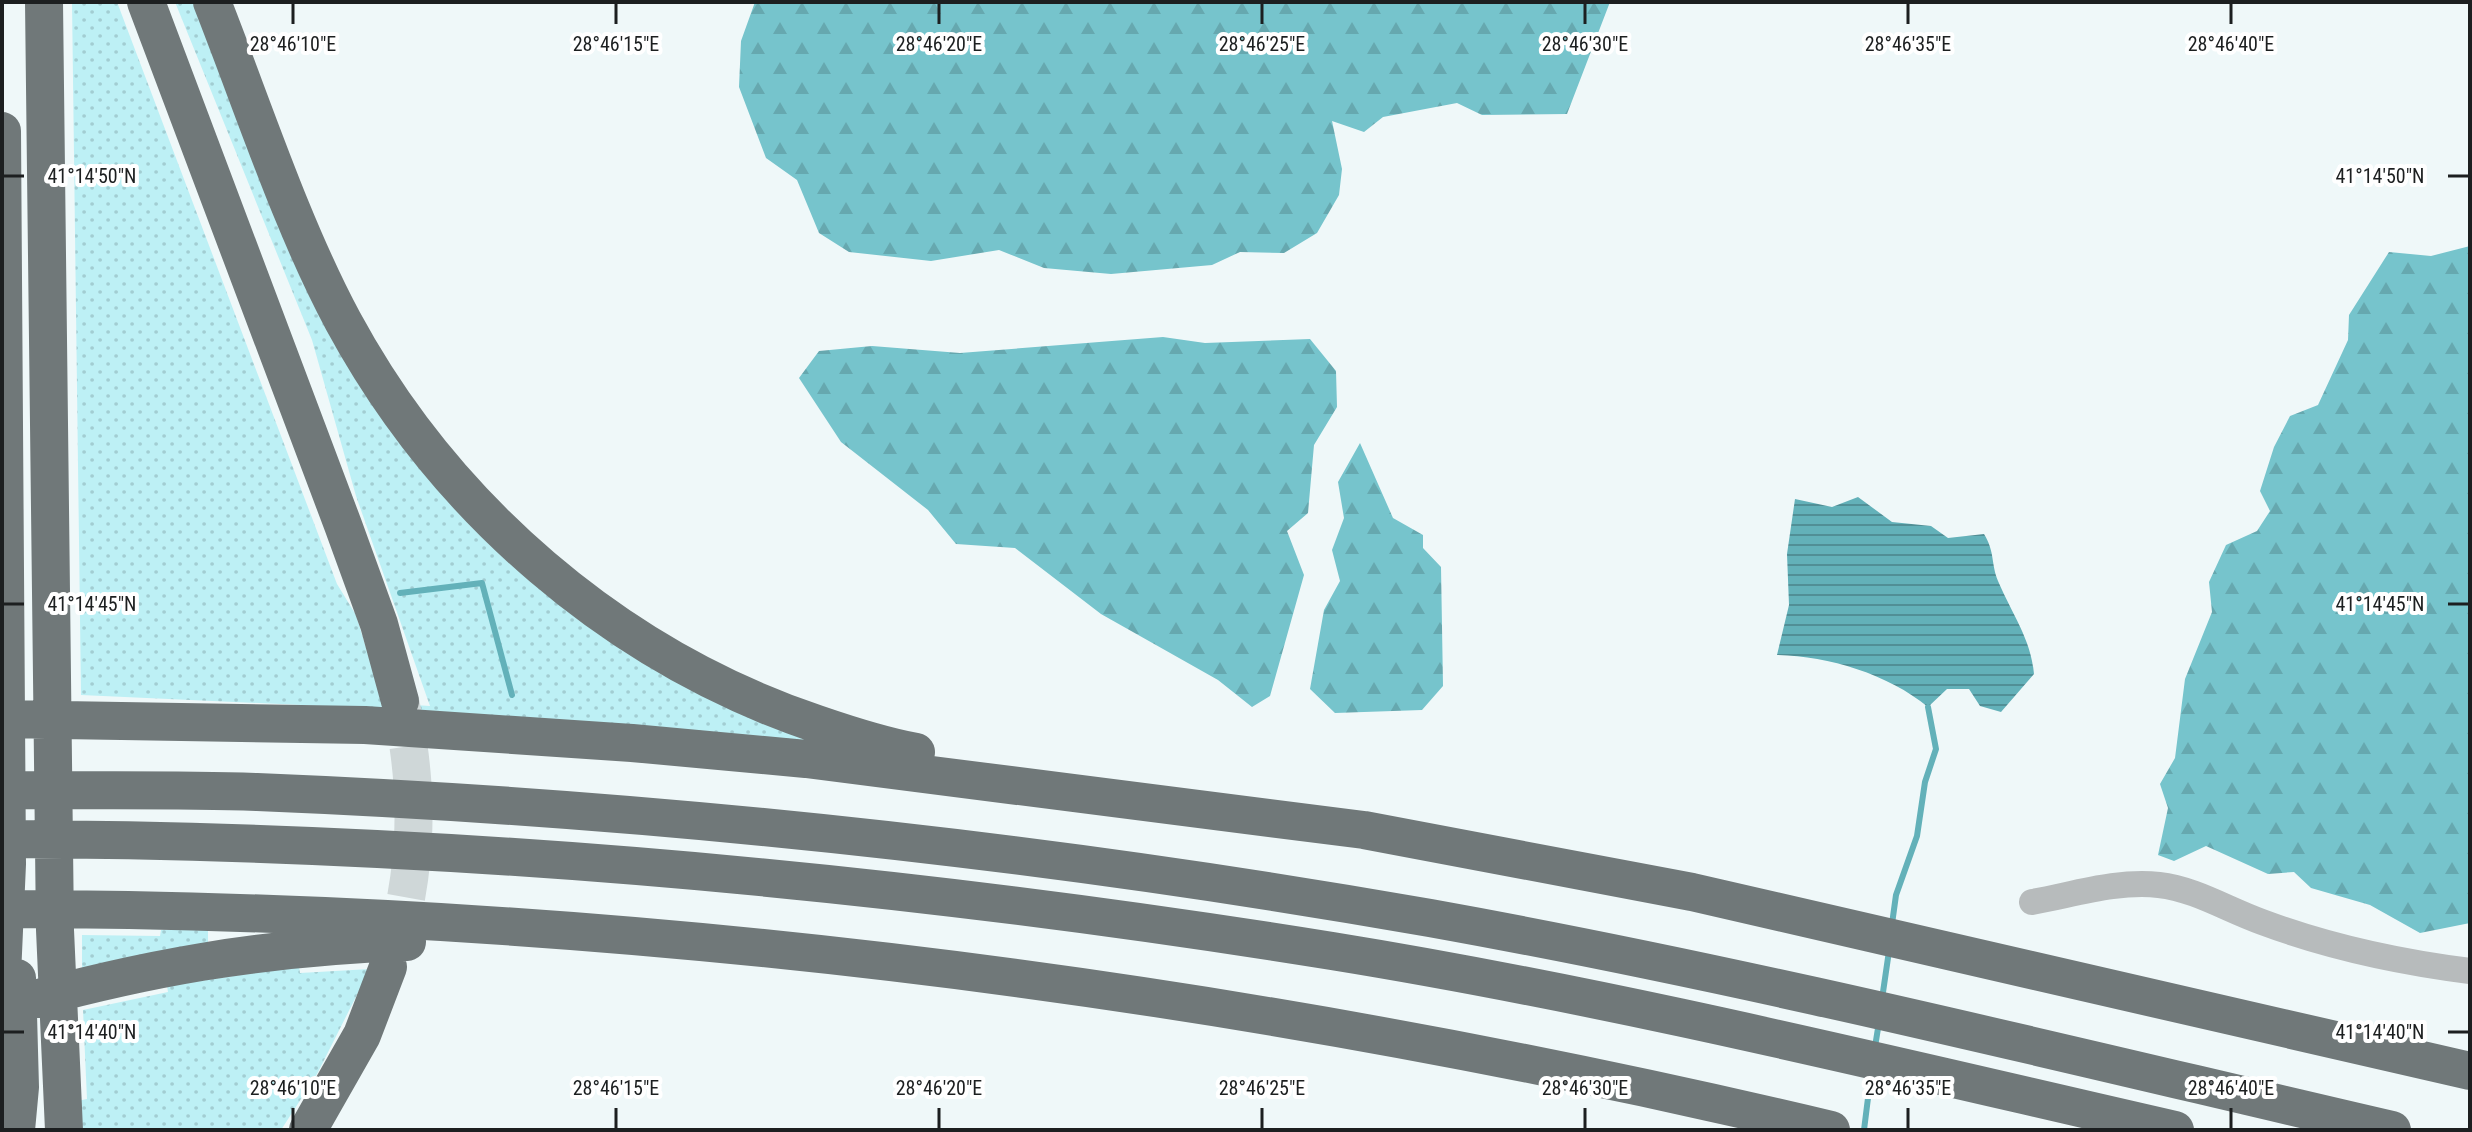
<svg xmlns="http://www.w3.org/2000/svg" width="2472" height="1132" viewBox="0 0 2472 1132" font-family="'Roboto Condensed',sans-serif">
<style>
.grass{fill:url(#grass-dots)}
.forest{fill:url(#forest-firs)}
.water{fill:url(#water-rules)}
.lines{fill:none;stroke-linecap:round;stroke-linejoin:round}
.stream{stroke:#63b1b9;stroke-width:6}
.highway-tunnel{stroke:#cfd7d8;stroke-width:38;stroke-dasharray:38 19;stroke-linecap:butt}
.minor{stroke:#b7bbbc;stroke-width:26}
.highway{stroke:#707879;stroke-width:38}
.ticks{fill:none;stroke:#1c1f20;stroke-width:3}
.ticks-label{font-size:20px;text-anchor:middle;fill:#1c1f20;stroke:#fff;stroke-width:8;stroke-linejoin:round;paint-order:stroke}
</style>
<defs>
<pattern id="grass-dots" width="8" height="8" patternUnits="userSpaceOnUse" patternTransform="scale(2)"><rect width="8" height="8" fill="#bdf0f5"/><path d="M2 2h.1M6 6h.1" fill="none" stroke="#a2cdd2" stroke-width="1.8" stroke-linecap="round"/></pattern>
<pattern id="forest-firs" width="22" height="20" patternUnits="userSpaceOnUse" patternTransform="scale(2)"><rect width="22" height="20" fill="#76c4cc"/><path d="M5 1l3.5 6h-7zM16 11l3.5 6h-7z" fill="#66a8af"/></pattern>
<pattern id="water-rules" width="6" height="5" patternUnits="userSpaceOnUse" patternTransform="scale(2)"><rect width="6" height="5" fill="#63b1b9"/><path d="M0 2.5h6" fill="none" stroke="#518f96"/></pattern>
</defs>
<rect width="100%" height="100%" fill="#eff8f9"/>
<!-- grass -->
<path class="grass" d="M72,2H117L337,584L356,615L383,703L430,706L356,496L312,340L175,2H195L262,174L485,537L823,743L302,705L81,695Z
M161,930H208V948L82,968V935L160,936Z
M299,966L300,973L370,969L317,1074L281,1130H79L77,1101L87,1099L83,1010L168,992L167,986Z"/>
<!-- forest -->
<path class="forest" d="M755,2H1610L1567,114L1482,115L1457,103L1383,117L1364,132L1332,121L1342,169L1339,195L1317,233L1284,253L1240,252L1212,265L1111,274L1044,268L999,250L931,261L849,252L819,233L797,180L766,158L739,87L741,41Z
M2470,246V923L2420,933L2370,905L2311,888L2294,872L2268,874L2206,846L2174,861L2158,855L2168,808L2160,784L2175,758L2185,679L2212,612L2209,582L2226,545L2257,531L2270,511L2260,491L2274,447L2290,416L2318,405L2348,340L2349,315L2389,252L2431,256Z
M1163,337L1205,343L1310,339L1336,371L1337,407L1314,445L1308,513L1287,531L1304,575L1270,696L1252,707L1218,680L1101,614L1015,548L956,544L928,510L841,442L799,378L819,351L872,346L960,353Z
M1360,443L1393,518L1423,535V548L1441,567L1443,686L1422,710L1335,713L1310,689L1324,610L1340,581L1332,550L1344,518L1338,482Z"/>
<!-- water -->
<path class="water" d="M1858,497L1892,522L1931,526L1948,538L1984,534C1995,552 1991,564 1998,581C2012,614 2031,639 2034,674L2001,712L1980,706L1969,689H1947L1928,707C1888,674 1828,656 1777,655L1789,605L1787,554L1795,499L1832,507Z"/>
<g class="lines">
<!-- stream -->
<path class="stream" d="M400,593L482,583L512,695
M1892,924L1896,895L1917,836L1925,782L1936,749L1928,707
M1882,999L1889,951
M1875,1047L1879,1022
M1864,1130L1871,1074"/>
<!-- highway-tunnel -->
<path class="highway-tunnel" d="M393,953C418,867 420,789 400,701"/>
<!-- minor -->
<path class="minor" d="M2032,902C2072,895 2118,880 2159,885C2195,889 2228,910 2262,922C2329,947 2399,962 2470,971"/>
<!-- highway -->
<path class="highway" d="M44,2L55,930L64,1130
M146,2L343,525L379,624L400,701
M212,2C253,106 291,224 343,321C444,508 615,656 817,724C849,735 883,746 916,752
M2,131L7,864L2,975
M2,719L365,725L632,743L806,759L1364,830L1692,892L2470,1071
M2,790C87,791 173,789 257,792C651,808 1042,850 1430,918C1753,976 2073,1056 2392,1130
M2,839C449,840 891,880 1332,951C1616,997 1895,1066 2175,1130
M2,909C617,909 1233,988 1831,1130
M2,1008C142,968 261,947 407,942
M16,1130L20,1087L17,978
M308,1130L362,1035L388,967"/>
</g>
<!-- ticks -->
<path class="ticks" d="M293,4V24M616,4V24M939,4V24M1262,4V24M1585,4V24M1908,4V24M2231,4V24M4,176H24M2448,176H2468M4,604H24M2448,604H2468M4,1032H24M2448,1032H2468M293,1108V1128M616,1108V1128M939,1108V1128M1262,1108V1128M1585,1108V1128M1908,1108V1128M2231,1108V1128"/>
<g class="ticks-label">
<text x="293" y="51">28°46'10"E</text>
<text x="616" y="51">28°46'15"E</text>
<text x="939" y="51">28°46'20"E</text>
<text x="1262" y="51">28°46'25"E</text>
<text x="1585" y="51">28°46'30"E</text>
<text x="1908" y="51">28°46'35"E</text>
<text x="2231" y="51">28°46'40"E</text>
<text x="92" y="183">41°14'50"N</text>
<text x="2380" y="183">41°14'50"N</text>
<text x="92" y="611">41°14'45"N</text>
<text x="2380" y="611">41°14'45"N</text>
<text x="92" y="1039">41°14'40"N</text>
<text x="2380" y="1039">41°14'40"N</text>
<text x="293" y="1095">28°46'10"E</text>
<text x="616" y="1095">28°46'15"E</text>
<text x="939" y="1095">28°46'20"E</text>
<text x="1262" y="1095">28°46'25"E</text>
<text x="1585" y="1095">28°46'30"E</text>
<text x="1908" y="1095">28°46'35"E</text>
<text x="2231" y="1095">28°46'40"E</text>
</g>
<!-- border -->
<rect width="2472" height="1132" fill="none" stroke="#1c1f20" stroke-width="8"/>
</svg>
